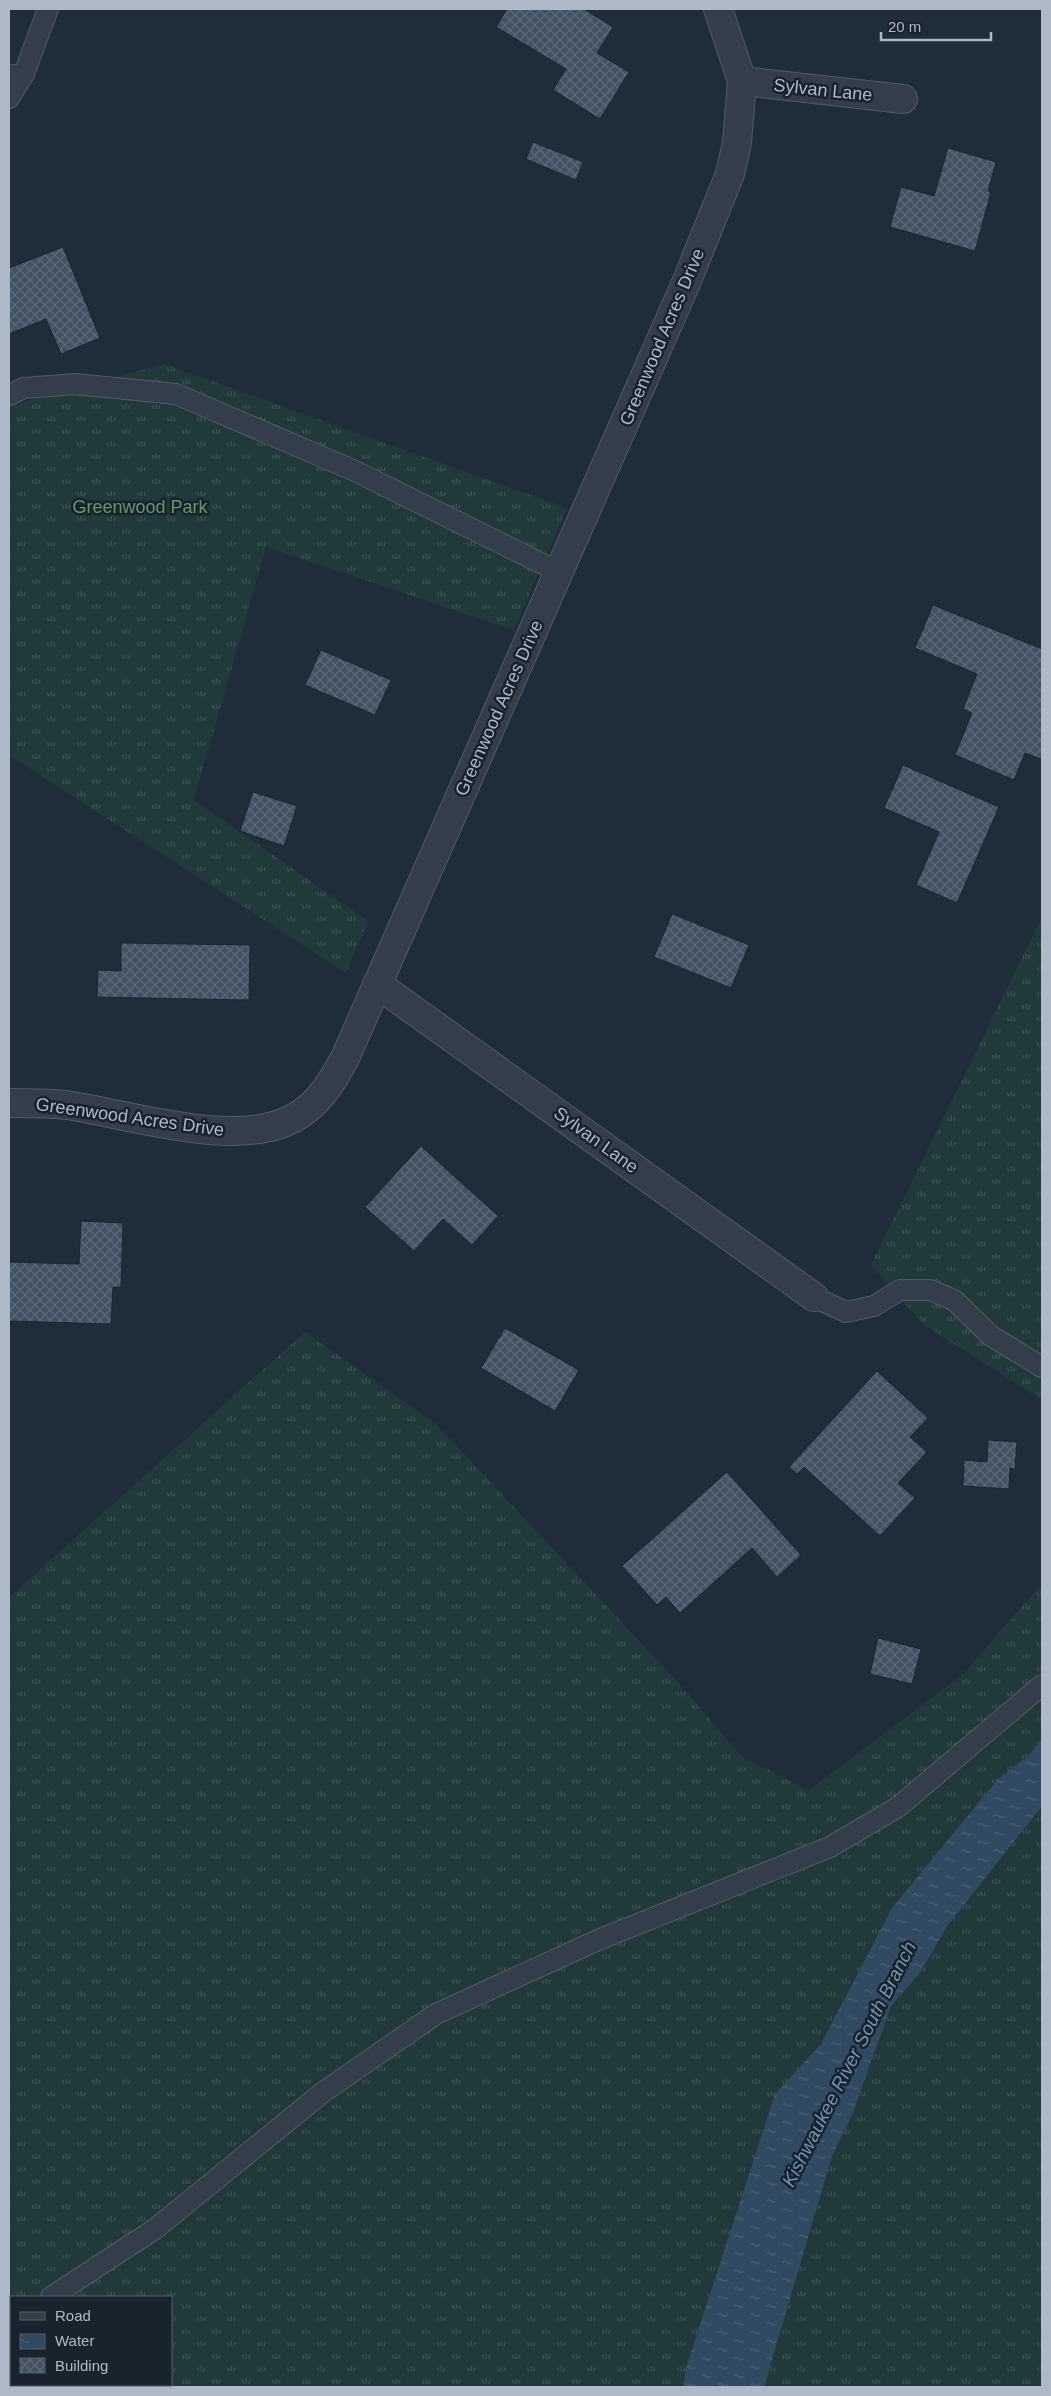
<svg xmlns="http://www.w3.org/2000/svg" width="1051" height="2396" viewBox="0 0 1051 2396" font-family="Helvetica,sans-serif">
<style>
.grass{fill:url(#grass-tufts);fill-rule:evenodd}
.water{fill:url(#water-ripples)}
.building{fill:url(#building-cross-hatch);stroke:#1b2531}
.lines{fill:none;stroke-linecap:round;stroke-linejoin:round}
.service-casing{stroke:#515c68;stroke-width:22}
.minor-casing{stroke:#515c68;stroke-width:30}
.service{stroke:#333e4a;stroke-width:20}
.minor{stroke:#333e4a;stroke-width:28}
.labels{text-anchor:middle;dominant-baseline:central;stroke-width:5;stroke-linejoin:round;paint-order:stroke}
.street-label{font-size:18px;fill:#aeb9c7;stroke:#19232e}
.park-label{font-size:18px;fill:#64996c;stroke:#19232e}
.water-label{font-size:19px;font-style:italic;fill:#7491b1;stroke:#19232e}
</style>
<defs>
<pattern id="grass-tufts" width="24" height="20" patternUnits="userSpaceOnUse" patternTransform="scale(1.25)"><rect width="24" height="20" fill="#21393b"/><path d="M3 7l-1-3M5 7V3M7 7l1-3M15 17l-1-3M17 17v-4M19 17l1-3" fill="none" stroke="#3f5456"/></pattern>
<pattern id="water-ripples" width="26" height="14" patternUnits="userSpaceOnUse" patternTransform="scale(1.25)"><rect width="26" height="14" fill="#324962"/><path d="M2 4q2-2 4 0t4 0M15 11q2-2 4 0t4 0" fill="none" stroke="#4d6177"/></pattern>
<pattern id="building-cross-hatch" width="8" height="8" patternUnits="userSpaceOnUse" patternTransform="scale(1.25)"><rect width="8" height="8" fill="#425262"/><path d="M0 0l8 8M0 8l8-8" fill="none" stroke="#5b6977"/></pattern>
</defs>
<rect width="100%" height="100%" fill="#1f2c3a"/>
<!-- grass -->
<path class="grass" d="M164,364L567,508L514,630L266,547L194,800L368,921L346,973L9,755V406Z
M1042,917V1400L924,1325L871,1265Z
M305,1332L435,1423L679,1683L741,1756L809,1790L963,1674L1042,1584V2387H9V1597ZM11,2297H171V2385H11Z"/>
<!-- water -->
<path class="water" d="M1042,1739V1806L948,1925L919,1974L891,2006L852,2115L832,2156L764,2387H683L686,2368L775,2094L821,2044L892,1908L998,1779L1029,1755Z"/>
<!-- building -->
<path class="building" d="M507,9H584L613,27L597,53L629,72L600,119L553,90L566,69L496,27Z
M533,142L583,162L576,180L526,159Z
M948,148L996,162L988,191L991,192L975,251L890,227L901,187L934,196Z
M63,247L100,338L61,354L46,319L9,334V268Z
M933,605L1042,649V755L1041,759L1025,753L1014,780L955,755L972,713L963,709L977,674L915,648Z
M321,650L391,680L375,715L305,685Z
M903,765L999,807L957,903L916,885L939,832L884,808Z
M253,792L297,806L284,846L240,831Z
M672,914L749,945L731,988L654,957Z
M121,943L250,945L249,1000L97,997L98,970L121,971Z
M421,1146L498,1216L472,1245L443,1219L414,1251L365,1207Z
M81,1221L123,1223L121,1287H113L111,1324L9,1321V1262L79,1264Z
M505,1328L579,1370L555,1411L481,1368Z
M877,1371L928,1418L910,1437L927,1452L898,1483L915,1498L880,1536L804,1467L797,1474L789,1467Z
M988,1440L1017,1442L1015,1469L1010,1468L1009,1489L963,1486L964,1460L987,1462Z
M727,1472L801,1555L777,1577L752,1548L680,1613L666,1597L657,1605L622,1566Z
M878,1638L921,1649L912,1684L870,1674Z"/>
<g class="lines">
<defs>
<path id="service" d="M9,76L24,74L48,9
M9,98L24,74
M9,395L24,388L75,384L176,394L355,471L559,572
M814,1297L846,1312L874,1306L900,1290H930L954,1300L991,1336L1042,1367
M51,2297L155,2229L322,2093L436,2014L598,1940L830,1847L898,1807L1042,1685
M9,2325L11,2324"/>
<path id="minor" d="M742,81L903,99
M377,984L814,1297
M9,1103C27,1103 47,1103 66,1105C129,1114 236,1150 294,1118C319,1104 332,1082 345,1058L686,283L730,174L737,143L742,81L718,9"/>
</defs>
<!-- service casing -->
<use href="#service" class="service-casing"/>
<!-- minor casing -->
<use href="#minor" class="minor-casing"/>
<!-- service -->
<use href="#service" class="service"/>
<!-- minor -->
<use href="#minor" class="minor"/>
</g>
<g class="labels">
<!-- street labels -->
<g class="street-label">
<text transform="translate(823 90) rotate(6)">Sylvan Lane</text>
<text transform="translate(662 337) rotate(-67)">Greenwood Acres Drive</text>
<text transform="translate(499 708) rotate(-66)">Greenwood Acres Drive</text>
<text transform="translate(130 1117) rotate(8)">Greenwood Acres Drive</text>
<text transform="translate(596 1140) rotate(36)">Sylvan Lane</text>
</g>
<!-- park labels -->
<g class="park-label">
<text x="140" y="507">Greenwood Park</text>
</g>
<!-- water labels -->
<g class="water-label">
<text transform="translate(849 2064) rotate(-63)">Kishwaukee River South Branch</text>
</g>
</g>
<!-- border -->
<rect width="1051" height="2396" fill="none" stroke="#aeb9c7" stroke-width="20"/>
<!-- legend -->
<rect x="10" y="2296" width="162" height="90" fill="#19232e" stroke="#555f6b"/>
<rect x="20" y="2312" width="25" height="8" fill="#333e4a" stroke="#555f6b"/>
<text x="55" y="2321" font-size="15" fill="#aeb9c7">Road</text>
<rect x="20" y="2334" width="25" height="15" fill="url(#water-ripples)" stroke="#555f6b"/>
<text x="55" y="2346" font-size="15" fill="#aeb9c7">Water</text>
<rect x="20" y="2358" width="25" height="15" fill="url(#building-cross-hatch)" stroke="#555f6b"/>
<text x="55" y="2371" font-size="15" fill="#aeb9c7">Building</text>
<!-- scale -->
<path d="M881 32v8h110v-8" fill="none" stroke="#aeb9c7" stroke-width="2.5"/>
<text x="888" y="32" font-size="15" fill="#aeb9c7" stroke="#19232e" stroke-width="4" paint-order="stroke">20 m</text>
</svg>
